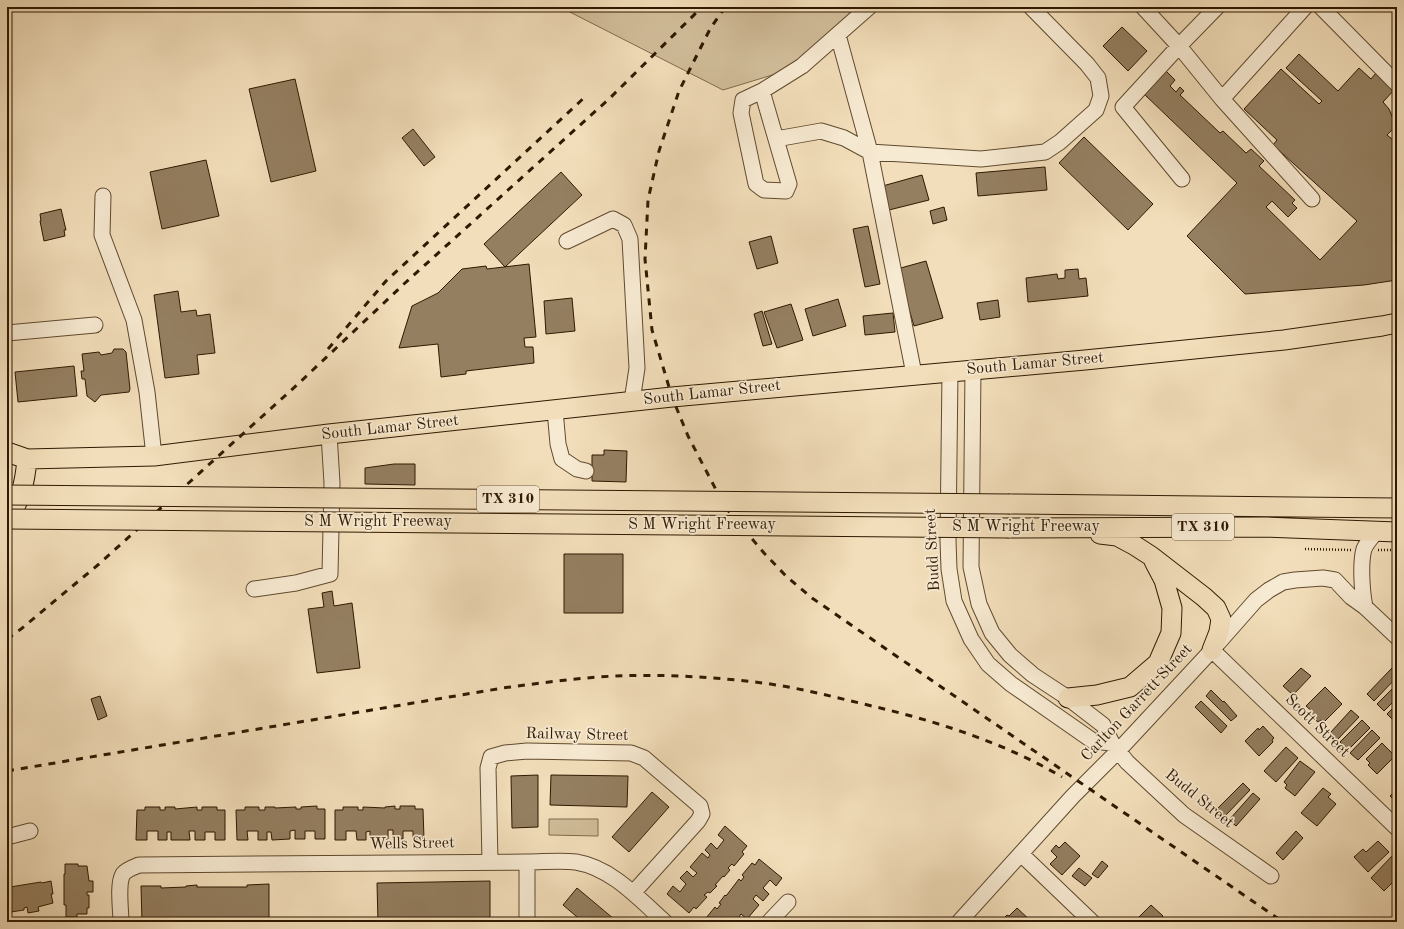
<svg xmlns="http://www.w3.org/2000/svg" width="1404" height="929" viewBox="0 0 1404 929" font-family="'Old Standard TT',serif">
<style>
.green{fill:#d1bd9a;stroke:#806b4d}
.building{fill:#947f61;stroke:#2f1900}
.lines{fill:none;stroke-linecap:round;stroke-linejoin:round}
.minor-casing{stroke:#604a2e;stroke-width:17}
.major-casing{stroke:#2f1900;stroke-width:21}
.path{stroke:#2f1900;stroke-width:2.5;stroke-dasharray:1 2;stroke-linecap:butt}
.minor{stroke:#f7ead2;stroke-width:15}
.major{stroke:#f2deba;stroke-width:19}
.rail{stroke:#2f1900;stroke-width:3;stroke-dasharray:7 7;stroke-linecap:butt}
.major-bridge-casing{stroke:#2f1900;stroke-width:21;stroke-linecap:butt}
.major-bridge{stroke:#f2deba;stroke-width:19}
.labels{text-anchor:middle;dominant-baseline:central;stroke-width:3.5;stroke-linejoin:round;paint-order:stroke}
.shield{fill:#f7ead2;stroke:#6b583f;stroke-width:1}
.shield-label{font-size:15px;font-weight:bold;fill:#2f1900}
.street-label{font-size:16px;fill:#2f1900;stroke:#f7ead2}
</style>
<rect width="100%" height="100%" fill="#f2deba"/>
<filter id="stains"><feTurbulence type="fractalNoise" baseFrequency=".005" numOctaves="4"/><feColorMatrix values="0 0 0 0 .2 0 0 0 0 .09 0 0 0 0 .02 0 0 0 .5 -.17"/></filter>
<radialGradient id="worn" r=".72"><stop offset=".6" stop-color="#630" stop-opacity="0"/><stop offset="1" stop-color="#630" stop-opacity=".3"/></radialGradient>
<!-- green -->
<path class="green" d="M560,7H855L802,66L723,90Z
M549,819H598V836L549,835Z"/>
<!-- building -->
<path class="building" d="M1122,27L1147,51L1128,71L1103,46Z
M1299,54L1338,91L1359,68L1371,79L1376,73L1394,90L1383,102L1389,109L1396,126L1387,135L1397,143V280L1364,285L1245,294L1187,236L1237,183L1144,94L1166,71L1175,80L1170,86L1176,92L1180,87L1184,91L1180,95L1220,133L1223,131L1246,153L1251,149L1264,161L1259,166L1295,200L1292,203L1297,208L1288,217L1272,201L1266,207L1320,260L1357,221L1273,145L1277,140L1244,109L1281,69L1319,104L1322,101L1286,68Z
M295,79L316,171L271,182L249,89Z
M413,129L435,157L424,166L402,138Z
M1084,137L1153,204L1128,230L1059,163Z
M206,160L219,216L162,229L150,172Z
M1045,167L1047,190L978,196L976,173Z
M561,172L582,195L505,267L484,244Z
M922,175L929,200L885,211L879,187Z
M944,207L947,220L933,224L930,211Z
M61,209L66,230H64L65,236L44,241L40,221H41L40,214Z
M868,226L880,284L865,287L853,229Z
M771,236L778,263L757,269L749,242Z
M7,260L10,279L7,280Z
M926,261L943,318L914,326L897,269Z
M529,264L536,337L524,338L525,347H533L534,363L466,371V374L441,377L438,344L399,348L412,306L438,293L462,269L486,266L487,269Z
M1078,269L1079,279L1086,278L1088,296L1028,302L1026,278L1057,274L1058,279L1065,278V270Z
M178,291L181,312L196,310L197,316L210,314L215,353L197,355L199,374L165,378L154,295Z
M572,298L575,331L546,334L544,301Z
M838,299L846,326L813,336L805,309Z
M998,300L1000,317L980,320L977,303Z
M791,304L803,340L777,348L764,312Z
M762,311L772,344L763,346L754,314Z
M893,313L895,332L865,335L863,316Z
M114,349H123L126,352L130,389L129,392L101,395L95,402L87,396L85,379H82L81,371H84L82,354L99,352L101,355L112,353Z
M74,366L77,396L18,402L15,372Z
M604,450L627,451L626,482L592,481V455H604Z
M394,464H415V485L365,484V468Z
M564,554H623V613H564Z
M332,591L334,606L352,603L360,668L317,673L308,609L324,607L322,593Z
M1301,668L1311,676L1293,695L1283,686Z
M1392,668L1397,673V677L1374,701L1367,694Z
M1397,684V698L1384,711L1377,704Z
M1325,687L1342,704L1323,723L1321,720L1318,722L1310,715L1313,712L1306,706Z
M1211,690L1223,702L1224,701L1237,716L1231,721L1206,696Z
M100,696L107,716L98,720L91,699Z
M1201,701L1227,726L1221,733L1195,707Z
M1397,704V718L1394,721L1387,714Z
M1351,710L1359,717L1337,740L1330,733Z
M1362,720L1370,728L1348,750L1340,742Z
M1263,726L1274,738L1272,740L1273,742L1259,756L1245,741L1258,728L1259,730Z
M1372,730L1380,738L1358,760L1350,753Z
M1382,743L1395,756L1377,774L1368,765L1370,763L1366,759Z
M1286,747L1298,758L1276,782L1264,771Z
M1300,761L1315,772L1295,796L1285,788L1287,785L1284,782Z
M538,775V827L512,828L511,776Z
M551,775L628,776L627,807L550,805Z
M1243,783L1250,790L1225,816L1217,809Z
M1323,788L1331,794L1328,797L1336,804L1317,826L1301,813Z
M1397,789V802H1396L1390,796Z
M652,792L669,807L629,852L612,837Z
M1253,793L1260,799L1236,826L1229,820Z
M317,806V809H325V839H315V831H305V839H295V830L290,831V839L272,840L271,832H267V840H258V831H247L248,840H237L236,810H245V807H259V810H265V807H275V808L296,807V809H301V807Z
M395,806V809H400V806H415V809H423L424,839H413V831H403V839H393V830H388V839H370V831L366,832V840H357L356,831H346V840H335V810H343V807H358V810H363V807L385,808V807Z
M145,807H160V810H165V807H175V809L197,807V810H202V807H217V810H225V840H215V832H205V840H195V831H189L190,840H171V832H167V840H158V831H147V840H136L137,810H145Z
M725,826L747,846L742,852L744,854L734,866L732,864L728,868L730,870L724,877L723,876L715,885L717,886L710,893L708,892L704,895L707,897L696,909L694,907L689,913L667,894L673,886L680,892L686,884L680,878L687,871L693,877L697,873L690,867L702,853L708,858L710,855L705,850L711,843L717,849L724,840L718,835Z
M1296,831L1303,838L1283,860L1276,853Z
M1378,841L1389,852L1368,872L1354,857L1363,849L1366,852Z
M1065,842L1080,856L1062,875L1050,864L1057,857L1051,851L1056,845L1059,848Z
M1392,856L1397,861V878L1384,891L1371,878Z
M759,859L782,878L776,886L770,880L763,888L769,894L763,901L756,895L753,899L759,905L747,919L741,914L739,917L744,922H706L708,920L706,918L715,907L717,909L721,904L719,903L725,895L726,896L739,879L741,881L744,877L742,875L752,863L755,865Z
M1102,861L1108,866L1098,878L1092,874Z
M65,864H78V866H87L89,881H93V892H87V895H89V908H87V914H77V917H66V905H64V874H65Z
M1079,868L1092,878L1085,886L1072,876Z
M51,881L53,894H51L53,903L38,907L39,911L28,913L27,907L24,908V910L11,912V910L7,911V889H11L10,887L41,882L42,883Z
M490,881V921L378,922L377,883Z
M269,884V922H247V919H239V922H224L223,920H214V922H198V920H185V922H171V920H161V922H142L141,886H161V888L186,887V886L197,885V887H247V885Z
M577,888L614,919L612,922H583L563,905Z
M1151,905L1163,916L1158,922H1134Z
M1017,908L1032,922H1000L1007,915L1009,916Z"/>
<g class="lines">
<defs>
<path id="minor" d="M1143,7L1179,46L1123,107L1182,179
M1217,7L1179,46L1222,99
M1305,7L1222,99L1312,199
M1321,7L1397,84
M762,91L789,184L786,191L764,190L756,184L741,113L743,100L762,91L802,66L869,7
M776,139L821,131L844,138L870,152L838,35
M103,196L102,235L134,320L147,392L154,456
M567,241L613,219L624,225L630,239L637,368L632,401
M7,333L95,325
M973,369L971,567L979,604L992,633L1010,655L1033,675L1068,698L1103,725L1112,743L1127,762L1184,815L1271,876
M950,372L948,540L949,569L954,601L971,639L988,664L1011,684L1093,741L1112,743
M914,374L870,152L981,159L1045,152L1060,142L1096,110L1101,96L1098,78L1087,64L1031,7
M555,410L558,444L562,459L577,469L586,471
M254,589L296,583L330,574L332,483L329,434
M1365,607C1362,592 1360,563 1364,549C1367,542 1372,537 1377,531
M1212,650L1397,828
M7,837L30,831
M1021,854L1092,922
M490,862L488,768L491,757L505,753L527,751L631,753L644,758L700,806L702,814L698,821L633,893
M527,862V922
M121,922C121,910 117,884 123,874C127,869 134,867 139,865L527,862C543,862 561,860 576,862C612,868 639,899 665,922
M769,922L788,902
M959,922L1073,796L1118,751L1212,650L1256,600L1269,590L1283,582L1295,580L1323,578L1335,580L1351,597L1365,607L1397,637"/>
<path id="major" d="M7,452L27,459L154,456L329,434L672,397L1085,360L1284,340L1382,326L1397,323
M1010,504L1397,508
M7,519C21,501 25,482 27,459
M1009,528L1266,527L1397,532
M1100,534L1117,536L1134,545L1151,556L1204,597L1216,608L1221,619L1219,632L1212,650
M1068,698L1097,695L1130,687L1158,663L1171,633L1172,608L1164,580L1154,561"/>
</defs>
<!-- minor casing -->
<use href="#minor" class="minor-casing"/>
<!-- major casing -->
<use href="#major" class="major-casing"/>
<!-- path -->
<path class="path" d="M1305,549L1351,550
M1378,550H1397"/>
<!-- minor -->
<use href="#minor" class="minor"/>
<!-- major -->
<use href="#major" class="major"/>
<!-- rail -->
<path class="rail" d="M725,7L710,29L679,91L659,151L648,200L645,259L652,330L672,397L688,436L725,507L764,553L786,576L812,598L1283,922
M328,349L386,281L586,96
M7,639L21,629L99,564L298,384L405,283L610,98L702,7
M7,771L503,688C540,683 577,678 615,676C664,674 715,677 763,683C801,688 838,698 876,707C939,722 1007,744 1062,777"/>
<defs>
<path id="major-bridge" d="M7,495L1010,504
M7,519L1009,528"/>
</defs>
<!-- major-bridge casing -->
<use href="#major-bridge" class="major-bridge-casing"/>
<!-- major-bridge -->
<use href="#major-bridge" class="major-bridge"/>
</g>
<g class="labels">
<!-- shield labels -->
<g class="shield">
<rect x="477" y="486" width="62" height="26" rx="3"/>
<rect x="1172" y="514" width="62" height="26" rx="3"/>
</g>
<g class="shield-label">
<text x="508" y="499">TX 310</text>
<text x="1203" y="527">TX 310</text>
</g>
<!-- street labels -->
<g class="street-label">
<text transform="translate(1035 364) rotate(-5)">South Lamar Street</text>
<text transform="translate(712 393) rotate(-6)">South Lamar Street</text>
<text transform="translate(390 428) rotate(-6)">South Lamar Street</text>
<text x="378" y="522">S M Wright Freeway</text>
<text x="702" y="525">S M Wright Freeway</text>
<text x="1026" y="527">S M Wright Freeway</text>
<text transform="translate(933 550) rotate(-93)">Budd Street</text>
<text transform="translate(1137 703) rotate(-47)">Carlton Garrett Street</text>
<text transform="translate(1317 726) rotate(44)">Scott Street</text>
<text transform="translate(577 735) rotate(1)">Railway Street</text>
<text transform="translate(1199 799) rotate(39)">Budd Street</text>
<text transform="translate(412 844) rotate(-1)">Wells Street</text>
</g>
</g>
<!-- margin -->
<rect width="1404" height="929" fill="none" stroke="#f2deba" stroke-width="24"/>
<rect x="8" y="8" width="1388" height="913" fill="none" stroke="#2f1900" stroke-width="2"/>
<rect x="12" y="12" width="1380" height="905" fill="none" stroke="#2f1900"/>
<rect width="100%" height="100%" filter="url(#stains)"/>
<rect width="100%" height="100%" fill="url(#worn)"/>
</svg>
